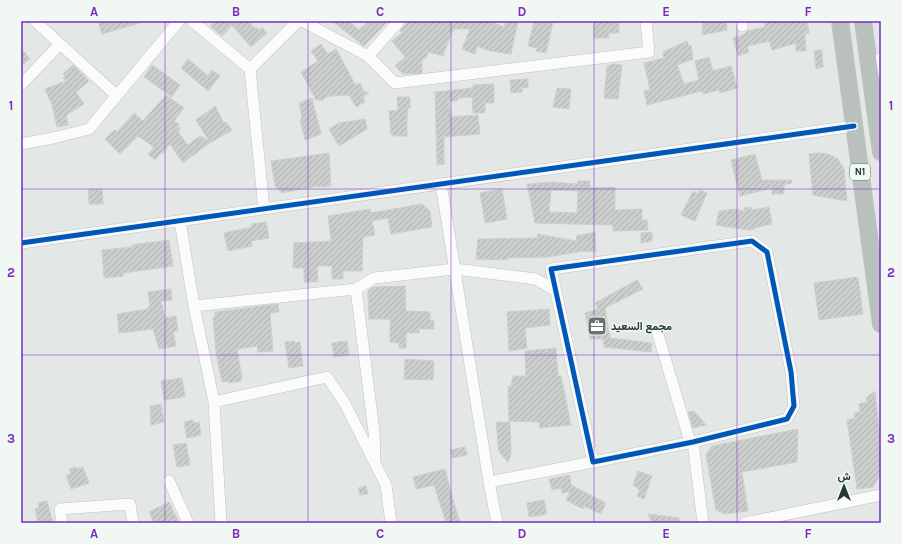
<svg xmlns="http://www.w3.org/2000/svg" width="902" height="544" viewBox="0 0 902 544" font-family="Karla,Vazirmatn,sans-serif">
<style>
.building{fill:url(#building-hatch);stroke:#ccd0ce;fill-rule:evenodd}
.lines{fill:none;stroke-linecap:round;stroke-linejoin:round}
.minor-casing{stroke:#c0c4c2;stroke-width:12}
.highway-casing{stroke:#bcc3c0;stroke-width:18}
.minor{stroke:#fbfbfb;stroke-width:11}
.highway{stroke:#bac0be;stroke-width:16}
.cycleway-casing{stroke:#f1f7f3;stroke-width:8}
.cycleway{stroke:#0057b8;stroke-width:5}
.grid{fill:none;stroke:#7b2cbf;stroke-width:1;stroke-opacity:0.55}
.labels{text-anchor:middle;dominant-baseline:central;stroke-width:3;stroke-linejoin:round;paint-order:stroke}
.shield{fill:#f1f7f3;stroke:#61716a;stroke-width:1}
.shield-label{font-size:10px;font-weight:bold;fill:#23382f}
.poi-label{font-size:11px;font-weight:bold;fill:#23382f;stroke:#f1f7f3;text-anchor:start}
.neatline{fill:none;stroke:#7b2cbf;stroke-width:1.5}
.grid-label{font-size:13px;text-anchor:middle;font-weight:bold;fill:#7b2cbf}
</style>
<defs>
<pattern id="building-hatch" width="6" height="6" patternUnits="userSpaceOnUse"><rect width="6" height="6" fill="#cacfcc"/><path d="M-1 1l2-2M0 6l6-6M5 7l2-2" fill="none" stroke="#adb2b0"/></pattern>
</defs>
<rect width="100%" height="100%" fill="#e3e7e5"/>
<!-- building -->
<path class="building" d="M98,21H140V23L102,34Z
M215,21H248L254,28L256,27L259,30L262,28L267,33L251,47L232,25L222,36L210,26Z
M332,21H349L359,30L369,21H388L364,46Z
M409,21H488L504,27L506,21H518L511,54L490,51L477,46L475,54L462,49L470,29H455L454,31H452L443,56L428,52L427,57L422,60V73L403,74L395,66L405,57L392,41L402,33L400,30Z
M534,21L553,22L546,53L536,51L537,48L528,46Z
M594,21H619V33H609V38H594Z
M703,21H726L727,30L702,35Z
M769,21H807L809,33H805L806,51H796V43L772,50L769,41L747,46L749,52L738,56L733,38L745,34L747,31L765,27L764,23Z
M687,41L689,46L691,45L693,59L677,65L684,84L699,80L695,61L709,57L713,71L731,66L737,88L720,93L719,90L703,94L702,91L647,105L644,91L650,90L644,63L664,58L663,52Z
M321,44L328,54L336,49L355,84H361L363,91L369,93L363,97L365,102L356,107L349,95L330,96L324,98V100H316L301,72L318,61L311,51Z
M21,48L30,59L21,66Z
M814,50H822L823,67L816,69Z
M188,59L208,76L212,70L220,76L208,91L181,68Z
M614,64L622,65L618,99L604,98L607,66Z
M73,65L89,81L76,92L84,104L66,115L68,125L57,127L51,100L50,101L45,89L66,81L63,78L65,76L63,74Z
M152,65L180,85L172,97L144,77Z
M528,79V87L522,88V92L511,93L510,80Z
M494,84V103H485V113H473L472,97L459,98L457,101H449L451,117L478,115L480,134L444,137V164L437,165L435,92L473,88V85Z
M557,88L571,89L569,109L553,107Z
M166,95L184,108L174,121L179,124L177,130L181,127L178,132L188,145L200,136L209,141L196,120L215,106L224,123L226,122L232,130L208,144L183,163L170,144L163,153H161L155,160L148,154L154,147L138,136L120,154L105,139L115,130L117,132L134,113L143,121Z
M397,97H410V108H408L407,115V136H394L391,134L389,111L398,110Z
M312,98L321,134L305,140L300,120L302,118L299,103Z
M365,119L367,129L339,146L329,129L339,123Z
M329,153L331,186L317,187V186L282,193L275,186L271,161Z
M819,153L828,154L838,159L844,169L847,201L813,195L809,154Z
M755,154L762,180H792V183L784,185V194H772V188L740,196L731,160Z
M578,181H590V188L615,187V210L642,209V220H647L648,230L613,231V225L535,223L527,184L552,182L578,184ZM551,190L578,191L577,213L549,212Z
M102,189L103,204H89L88,190Z
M502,189L507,219L485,223L480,193Z
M700,190L707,193L695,221L681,215L693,191L698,194Z
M422,204L430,211L432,227L391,234L388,218L372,221L375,235L363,237L362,271H343V279H332V266H317L318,282H304V268H293L294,243L331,241L328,216L370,209L371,213Z
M751,207L752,210L769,207L772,224L754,228V229L749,230L716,225L719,211L736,209L744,211V208Z
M266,222L269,238L251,241L252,246L228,251L224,233L252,227L251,224Z
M595,232L596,252L583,251L543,258V257L507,258L508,260L476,259L478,239L538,238L537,234L576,241L577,236Z
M652,232V241L641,243V233Z
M169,240L173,266L123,273V276L104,278L102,250L133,247L132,245Z
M858,277L863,314L819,320L814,283Z
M637,280L643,289L605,308L610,338L652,343L651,352L604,347L603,339H590L585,313L598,309L595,303Z
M405,286L406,311L430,312V320H434V329H419V333H406V348H399V343L390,342V319H369L368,291L373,287Z
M171,289L172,300L161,301L165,318L176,316L178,331L173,332L176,346L159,349L153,329L119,333L117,314L148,309V307L150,306L148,292Z
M278,304L279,312L270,313L273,351L258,352L257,346L237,349L242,378L240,379L241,381L229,383L228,381L222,382L216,353L213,317L215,316V312Z
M549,309L550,325L525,328L527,348L509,351L507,312Z
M294,341L295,343L300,342L303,366L289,368L285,342Z
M347,341L349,355L334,357L332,343Z
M556,348L558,376H561L571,425L540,428L539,422L509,421L508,386H511L513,376H526L525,351Z
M405,359L434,361L433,380L404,379Z
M182,378L185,397L164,400L161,381Z
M875,391L881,447V473L873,487L857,489L847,420L855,418L854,413L860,412L859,404L867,402L866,398Z
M161,404L164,422L151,425L150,406Z
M694,411L706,425L693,428L688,412Z
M193,420L194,423L199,422L201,435L187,438L184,422Z
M496,422H510L511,454L508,462L499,452Z
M798,429L797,462L742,472L748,511L725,514L716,510L706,455L712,446Z
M186,443L190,465L177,467L173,445Z
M465,447L467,455L452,458L450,450Z
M76,467L77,469L83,467L89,483L71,489L66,475L71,474L69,469Z
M445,469L450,489L460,523H446L434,485L416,489L413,477Z
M638,471L652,476L644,499L637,496L640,490L633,485Z
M570,475L571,485L606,503L601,514L584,506L583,509L566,500L570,492L562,493L561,488L552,490L549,479Z
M366,486L368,494L360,495L358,488Z
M544,500L547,514L529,517L527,503Z
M47,501L53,523H38L35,509L39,508L38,503Z
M169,502L179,523H154L149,512Z
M648,514L680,518V523H652Z"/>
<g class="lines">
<defs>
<path id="minor" d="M35,21L116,95
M192,21L250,69L298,21
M302,21L368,56L399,21
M741,21L742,26
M368,56L395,83L649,52L646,21
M250,69L264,209
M873,83L881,58
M21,85L60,44
M21,144L53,138L89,129L179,21
M441,184L489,482
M180,221L194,306L214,402L221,523
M752,241L767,252L791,372L794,406L787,419L693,442L593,462L551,269Z
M21,243L854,126
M194,306L356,289
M657,331L690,442
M214,402L327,377L344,402L386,485L391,523
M693,442L703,523
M375,463L374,432L356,289L374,278L455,269L536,279L556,291
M169,481L188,523
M62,523L60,509L130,504L133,523
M497,523L489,482L593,462
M745,523L881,495"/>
<path id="highway" d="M840,21L881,324
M863,21L881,152"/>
</defs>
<!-- minor casing -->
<use href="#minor" class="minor-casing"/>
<!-- highway casing -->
<use href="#highway" class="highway-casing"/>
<!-- minor -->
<use href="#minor" class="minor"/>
<!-- highway -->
<use href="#highway" class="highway"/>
<defs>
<path id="cycleway" d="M752,241L767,252L791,372L794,406L787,419L693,442L593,462L551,269Z
M21,243L854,126"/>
</defs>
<!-- cycleway casing -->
<use href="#cycleway" class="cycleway-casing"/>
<!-- cycleway -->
<use href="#cycleway" class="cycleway"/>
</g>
<!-- grid -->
<path class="grid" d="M165,21V523M308,21V523M451,21V523M594,21V523M737,21V523M21,189H881M21,355H881"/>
<!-- icons -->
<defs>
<symbol id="office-square" viewBox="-11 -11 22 22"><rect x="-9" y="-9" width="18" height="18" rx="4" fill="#66756f" stroke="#f1f7f3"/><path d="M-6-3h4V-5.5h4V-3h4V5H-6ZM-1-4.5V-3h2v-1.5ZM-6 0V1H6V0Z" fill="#fff"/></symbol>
</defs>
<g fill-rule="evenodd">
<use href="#office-square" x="586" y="315" width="22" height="22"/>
</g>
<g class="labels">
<!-- shield labels -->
<rect class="shield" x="850" y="164" width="20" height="16" rx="3"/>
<g class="shield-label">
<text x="860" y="172">N1</text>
</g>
<!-- poi labels -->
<g class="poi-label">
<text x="611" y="326">مجمع السعيد</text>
</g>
</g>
<!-- border -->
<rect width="902" height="544" fill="none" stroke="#f1f7f3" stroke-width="44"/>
<!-- north arrow -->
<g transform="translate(844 486)" stroke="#f1f7f3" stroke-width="3" paint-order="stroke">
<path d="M0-3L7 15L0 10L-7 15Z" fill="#23382f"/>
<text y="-6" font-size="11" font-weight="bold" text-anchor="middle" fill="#23382f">ش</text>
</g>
<rect x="22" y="22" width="858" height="500" class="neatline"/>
<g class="grid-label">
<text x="94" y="16">A</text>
<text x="236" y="16">B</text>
<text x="380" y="16">C</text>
<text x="522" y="16">D</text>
<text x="666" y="16">E</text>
<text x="808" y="16">F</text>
<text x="11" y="110">1</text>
<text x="891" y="110">1</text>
<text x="11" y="277">2</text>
<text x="891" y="277">2</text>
<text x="11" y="443">3</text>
<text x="891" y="443">3</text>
<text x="94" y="538">A</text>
<text x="236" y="538">B</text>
<text x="380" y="538">C</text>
<text x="522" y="538">D</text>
<text x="666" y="538">E</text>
<text x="808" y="538">F</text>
</g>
</svg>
